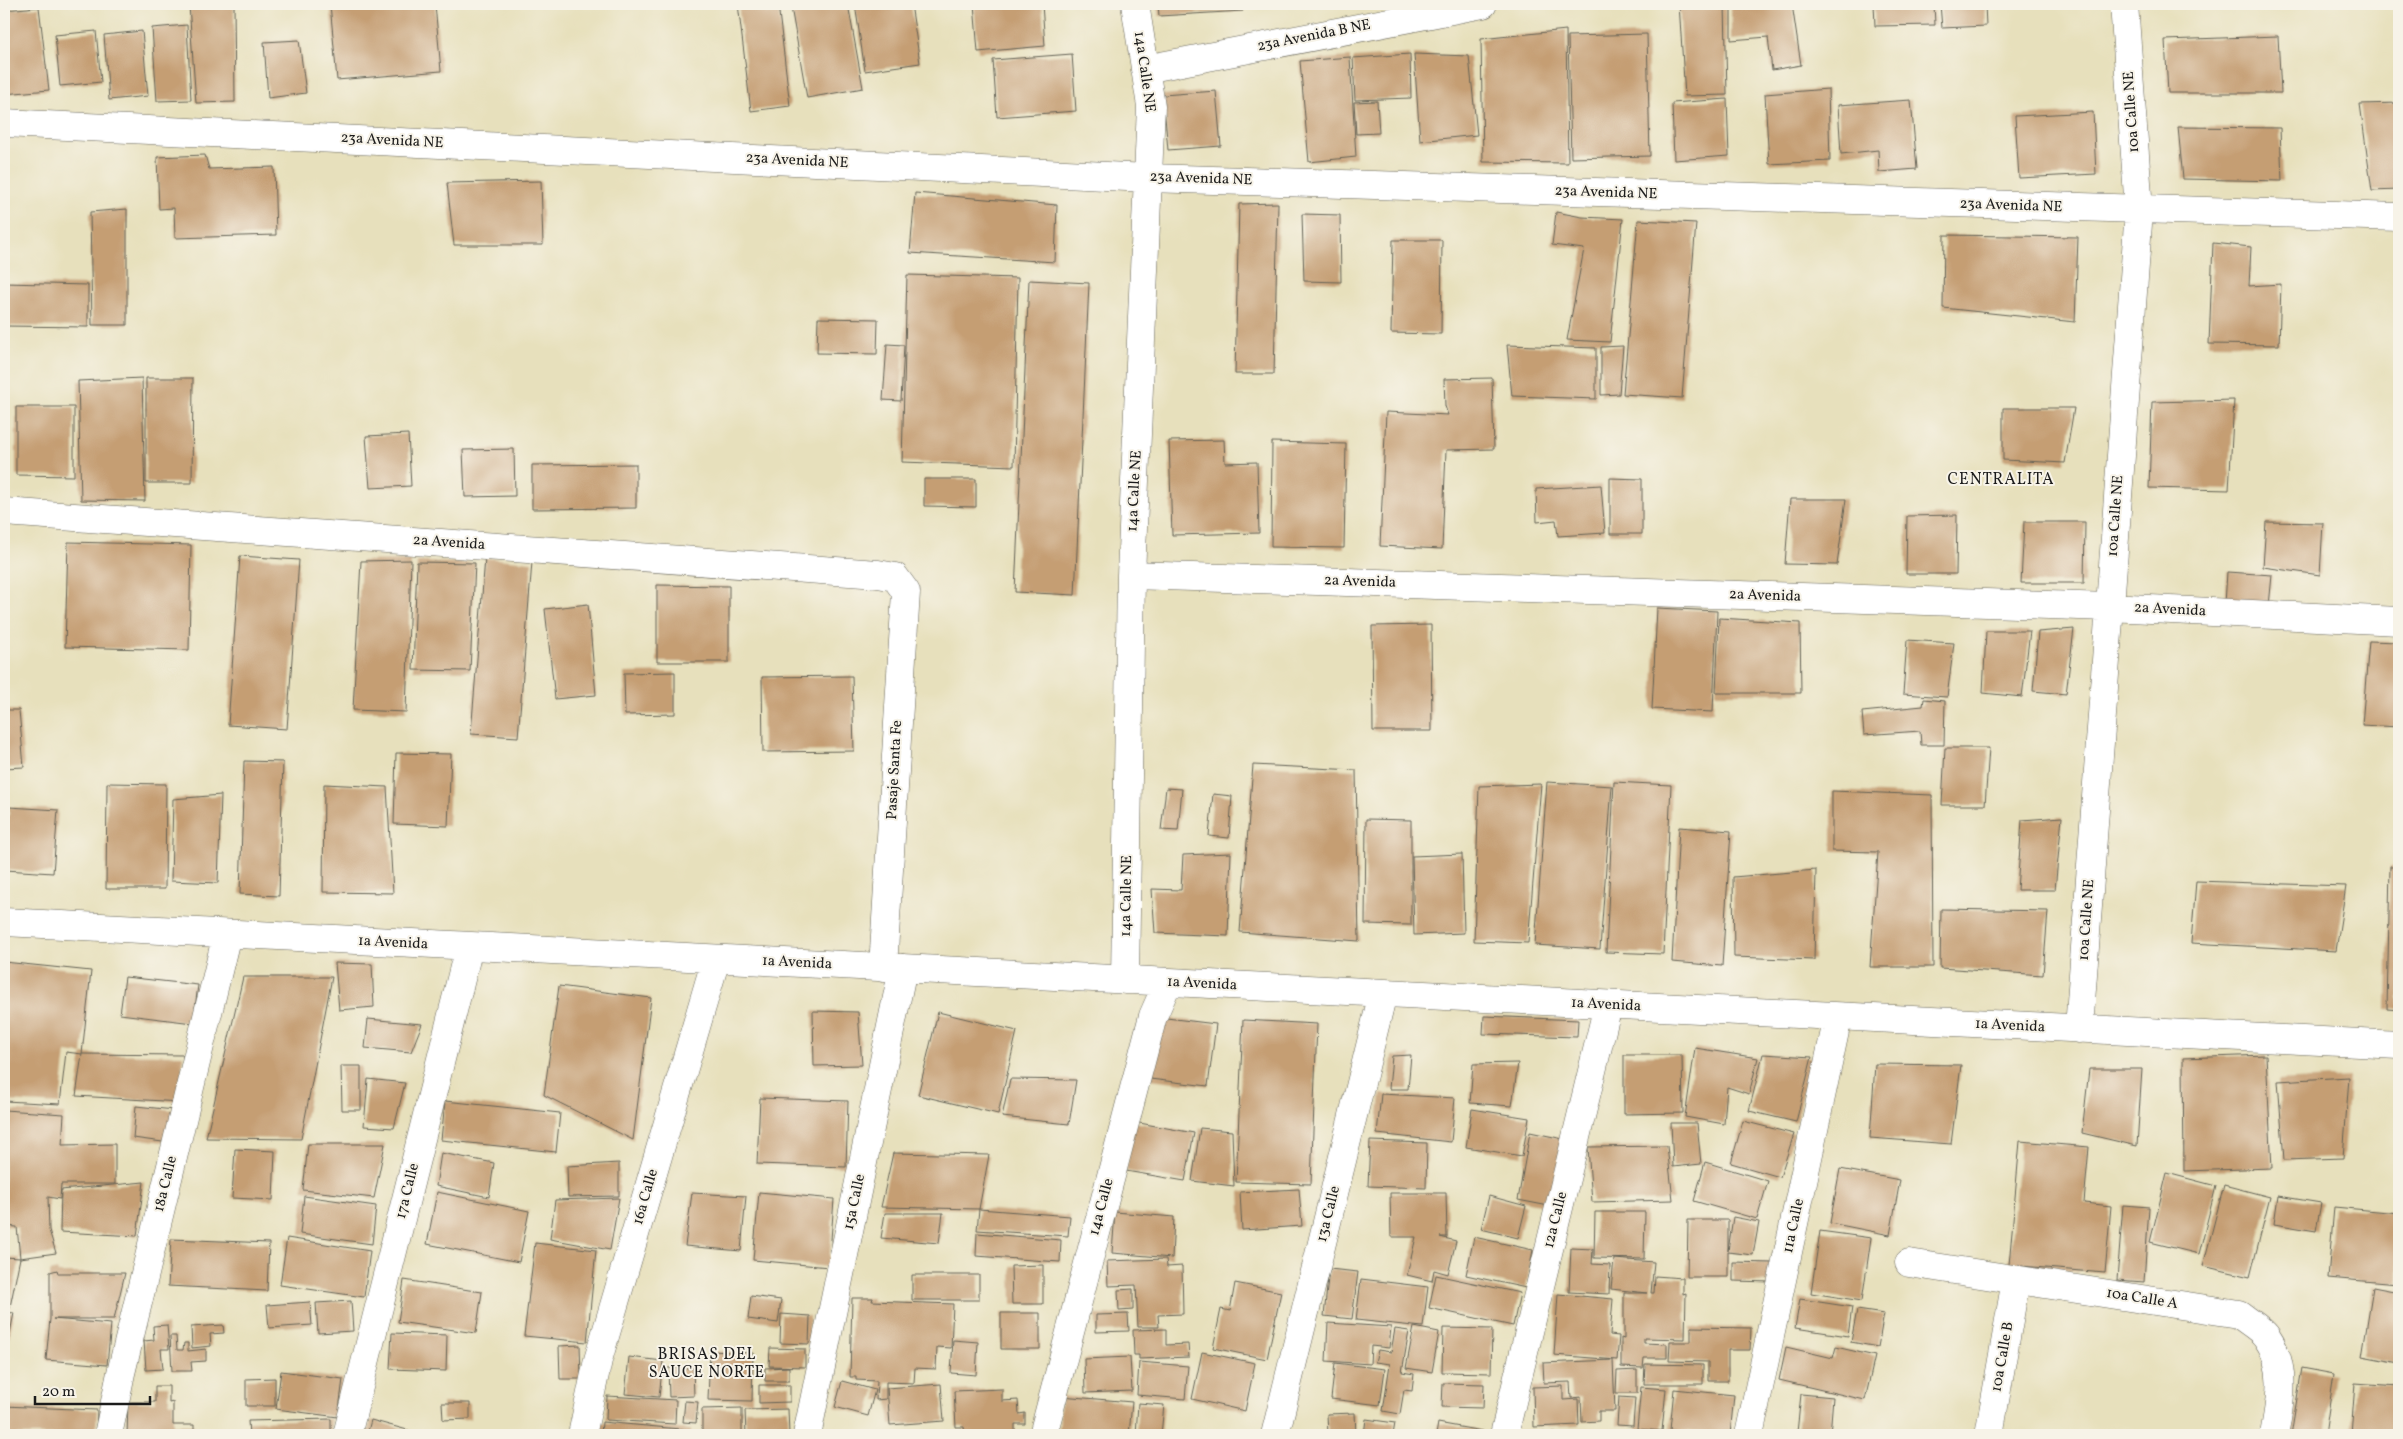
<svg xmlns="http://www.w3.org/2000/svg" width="2403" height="1439" viewBox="0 0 2403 1439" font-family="Vollkorn,serif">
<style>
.building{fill:#c59e73}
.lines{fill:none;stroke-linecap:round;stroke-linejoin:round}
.minor-casing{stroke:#636154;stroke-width:29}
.minor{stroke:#fff;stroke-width:28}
.labels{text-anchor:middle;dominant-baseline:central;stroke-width:4;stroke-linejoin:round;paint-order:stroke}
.street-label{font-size:15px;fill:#1c1c1c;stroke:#f7f3e8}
.neighbourhood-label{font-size:16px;letter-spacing:1px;fill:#1c1c1c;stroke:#f7f3e8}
</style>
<rect width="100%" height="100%" fill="#f7f3e8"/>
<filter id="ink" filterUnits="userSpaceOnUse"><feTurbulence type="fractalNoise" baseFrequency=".02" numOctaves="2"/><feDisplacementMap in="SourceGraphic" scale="10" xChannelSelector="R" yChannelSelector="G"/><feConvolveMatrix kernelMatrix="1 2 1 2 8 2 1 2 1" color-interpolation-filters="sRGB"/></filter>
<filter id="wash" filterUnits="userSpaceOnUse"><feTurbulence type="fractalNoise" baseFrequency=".0096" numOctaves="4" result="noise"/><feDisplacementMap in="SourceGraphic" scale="20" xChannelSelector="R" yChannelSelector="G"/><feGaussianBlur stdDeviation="1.12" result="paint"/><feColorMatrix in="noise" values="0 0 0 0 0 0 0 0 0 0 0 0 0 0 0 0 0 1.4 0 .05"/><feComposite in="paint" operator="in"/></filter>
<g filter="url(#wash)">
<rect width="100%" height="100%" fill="#e7e0bc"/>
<g id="blocks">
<!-- building -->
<path class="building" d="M234,4L235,102L196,103L189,5Z
M330,4H435L441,71L337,80Z
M738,4H778L790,106L751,111Z
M807,4H848L863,88L807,98L791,7Z
M855,4H911L920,63L865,71Z
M974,4H1042L1045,46L978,52Z
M1158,4H1242L1243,11L1159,16Z
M1679,4H1725L1727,95L1685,96Z
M1731,4H1792L1801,65L1772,70L1768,37L1731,40Z
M1874,4H1934L1935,25L1875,26Z
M1940,4H1985L1986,26L1942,28Z
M39,7L49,90L4,94V10Z
M187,25L191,100L157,101L152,28Z
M1566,30L1568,163L1483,162L1481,39Z
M96,31L101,82L60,86L55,35Z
M142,31L148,96L109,100L104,35Z
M1647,34L1650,156L1571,158L1568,36Z
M2278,36L2281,93H2168L2165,40Z
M299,40L306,93L268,98L264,42Z
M1072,54L1076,111L997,117L993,60Z
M1410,54L1411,98L1355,100L1353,58Z
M1414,54L1469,56L1477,135L1420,141Z
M1350,57L1356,157L1309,162L1300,61Z
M1828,89L1830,161L1769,164L1765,94Z
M1216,91L1221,146L1168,150L1163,95Z
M1727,99L1729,156L1674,160L1672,103Z
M1911,100L1917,169L1879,172L1878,150L1841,154L1838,105Z
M1377,101L1379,133L1356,134L1354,102Z
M2399,103V190L2372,191L2360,104Z
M2093,112L2096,174L2019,178L2015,116Z
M2178,127L2280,128L2282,181L2183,179Z
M205,155L209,169L274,167L276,235L175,238L174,208L159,209L157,157Z
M541,181L543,245H454L447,183Z
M915,193L1057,205L1055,262L910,253Z
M1278,203L1274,374H1235L1239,204Z
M127,209V325H92L90,212Z
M1556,212L1582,217L1623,219L1610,342L1567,340L1584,249L1552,245Z
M1302,214L1340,215L1341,282L1304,281Z
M1638,220L1696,223L1682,398L1623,394Z
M1944,235L2078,237L2075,322L1943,308Z
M1393,240H1442L1441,334L1391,333Z
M2213,243L2251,247L2249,286L2281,284L2279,345L2209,344Z
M907,275L1018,278L1014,466L902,462Z
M1029,280L1089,283L1075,595L1015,592Z
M4,283L88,285V327L4,326Z
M818,318L878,319L877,354L817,353Z
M887,344L904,345L901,401L883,400Z
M1507,345L1596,348V399L1512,396Z
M1623,346L1619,394L1601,395V347Z
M142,378L145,501L81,500L78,381Z
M146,378H193L192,483H146Z
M1492,378L1494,449L1446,450L1442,549L1380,546L1386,412L1448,415L1445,406L1444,379Z
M2234,400L2229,490L2149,488L2152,402Z
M16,407H74V476L16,475Z
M2003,408H2074L2065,463L2003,460Z
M408,434L411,486L370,488L366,436Z
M1224,440L1225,463L1257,462L1259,533L1172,535L1169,441Z
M1272,442L1346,444L1344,548L1271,547Z
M514,449L515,496L465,497L463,450Z
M636,464V508L532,509V465Z
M1610,478L1642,479V534H1610Z
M924,479H976V507L924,506Z
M1601,485L1605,533L1558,536L1556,520L1537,522L1536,489Z
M1790,499H1846L1837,565L1785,564Z
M1957,515L1956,574H1906L1907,516Z
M2024,522H2085L2084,583H2021Z
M2266,522L2323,523L2320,575L2263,567Z
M68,542L191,545L189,650L65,647Z
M240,556L299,560L287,729L228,725Z
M485,558L532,562L518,737L471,734Z
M411,560L406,712L353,710L361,561Z
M417,562L475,563L470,671L413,670Z
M2227,572L2272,575L2269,606L2225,604Z
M657,585L729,586V662H657Z
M588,604L596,695L555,699L545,609Z
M1657,608L1717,611L1713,712L1652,709Z
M1719,618L1800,623L1801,693H1716Z
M1431,625L1432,731H1373L1372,626Z
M2074,629L2066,694L2033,691L2038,632Z
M1986,631H2030L2022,697L1983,693Z
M1907,640L1954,643L1947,697L1903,694Z
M2369,641L2399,642V727L2362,725Z
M675,672V714L625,715L624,673Z
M852,676L854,751L763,752L762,677Z
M1924,699L1945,701L1944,745H1921L1920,731L1864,735L1862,712L1923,706Z
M4,710H19L24,767L4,768Z
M1945,748H1989L1985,805H1942Z
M396,753L451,754L448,826L394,824Z
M244,761L283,762L279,896L240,894Z
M1253,765L1356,770L1359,941L1240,932Z
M1547,782L1612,786L1600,949L1535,945Z
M1614,782L1671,785L1663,954L1606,952Z
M107,783L166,784L165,889H106Z
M324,784L387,787L393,893L323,892Z
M1541,784L1528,943L1474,941L1479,786Z
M1166,788L1182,789L1178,831L1161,830Z
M1832,791L1932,795L1933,967H1870L1878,852L1832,851Z
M1213,794L1232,796L1229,838L1209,836Z
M221,795L218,883L171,881L173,799Z
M9,807L58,810L53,873L5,870L4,815H9Z
M2062,817L2055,890H2017L2022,820Z
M1366,819L1411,820V925L1365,924Z
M1679,827L1731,831L1722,966L1672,962Z
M1231,853L1228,936L1155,933L1152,889L1181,890L1183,855Z
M1462,854L1464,933L1414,935L1412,856Z
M2390,866H2399V1010L2387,1009Z
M1816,870L1814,960L1734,957L1733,877Z
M2196,881L2346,886L2336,951L2191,943Z
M1941,909L2048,911L2043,975L1940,968Z
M4,962L91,971L82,1054L66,1052L60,1104L5,1101Z
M335,963L372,964L374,1007L339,1010Z
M125,977L198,985L193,1023L120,1014Z
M243,977H332L301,1139L206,1138Z
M559,986L651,998L633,1140L544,1095Z
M813,1011L858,1012L862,1065L814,1066Z
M938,1012L1017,1031L998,1114L918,1095Z
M1484,1016L1578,1020L1577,1037L1483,1034Z
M1158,1017L1216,1024L1208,1086L1150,1079Z
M368,1019L422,1024L411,1052L365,1048Z
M1243,1020L1317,1024L1311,1184L1236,1182Z
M1695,1048L1758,1058L1749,1094L1727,1087L1724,1124L1685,1117Z
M82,1054L183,1055L181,1102L76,1096Z
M1763,1054L1812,1057L1796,1122L1749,1111Z
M1411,1055L1408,1089H1389L1392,1056Z
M1624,1055H1682L1683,1113L1624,1114Z
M2266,1055L2272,1168L2184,1171L2183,1058Z
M1518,1063L1512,1106L1470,1103L1473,1064Z
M1875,1064L1961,1065L1951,1144L1870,1138Z
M341,1066H361V1110H342Z
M2089,1069H2142L2137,1146L2082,1133Z
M2349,1077L2343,1158L2284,1160L2278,1081Z
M368,1079L405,1083L394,1128L364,1126Z
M1010,1079L1076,1080L1069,1124L1002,1117Z
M1381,1094L1455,1098L1451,1142L1377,1134Z
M760,1098L848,1101L846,1167L757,1164Z
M445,1101L560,1113L556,1152L441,1140Z
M136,1106L174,1110L170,1143L133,1138Z
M1472,1109L1529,1118L1522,1156L1466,1147Z
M4,1110L64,1114L62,1145L115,1144V1184H61L60,1199L48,1197L49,1230L56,1253L20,1258L17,1227L4,1226Z
M1743,1121L1794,1134L1780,1177L1731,1163Z
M1134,1122L1194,1133L1185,1181L1126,1171Z
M1671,1123H1697L1701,1164L1673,1167Z
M1200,1128L1232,1131L1234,1186L1192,1181Z
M1530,1132L1568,1140L1554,1207L1518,1200Z
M1370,1141L1427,1143L1426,1188L1368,1186Z
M2020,1141L2089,1147L2084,1203L2111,1206L2105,1273L2009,1265Z
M308,1144H385L374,1198L303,1190Z
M1667,1146L1673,1200L1592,1202L1588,1147Z
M235,1149L275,1151L273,1200L232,1198Z
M441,1153L494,1163L489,1197L436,1186Z
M893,1153L989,1155L979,1209L881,1207Z
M1705,1162L1768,1181L1757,1219L1694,1201Z
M619,1163V1196L568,1197L567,1166Z
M1840,1169L1900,1180L1890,1235L1830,1223Z
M2167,1173L2216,1186L2199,1254L2150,1242Z
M144,1182L137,1236L60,1232L61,1190Z
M2224,1185L2270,1197L2250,1277L2203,1266Z
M1299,1189L1302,1226L1242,1230L1240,1192Z
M437,1192L529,1211L519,1262L427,1244Z
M759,1192L834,1199L829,1267L753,1260Z
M692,1193L746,1196L741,1251L685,1246Z
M1390,1193H1446L1447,1237H1440L1456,1241L1448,1274L1434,1270L1432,1281L1407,1275L1416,1237H1391Z
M304,1196L376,1206L372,1244L300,1234Z
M1489,1196L1526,1206L1518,1238L1481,1229Z
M2278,1196L2321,1203L2316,1231L2274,1224Z
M619,1198L610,1250L550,1239L555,1200Z
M2123,1205L2149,1207L2144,1282L2117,1280Z
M2334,1207L2399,1213L2398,1284L2328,1278Z
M979,1209L1070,1216L1068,1236L977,1230Z
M1115,1212L1174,1217L1172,1258L1112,1253Z
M1595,1212H1645L1644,1259L1594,1258Z
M885,1213H943L939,1243L881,1238Z
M1733,1217L1759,1222L1753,1255L1728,1252V1277H1687L1688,1220H1728V1251Z
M1820,1231L1871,1238L1862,1301L1811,1293Z
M977,1233L1061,1240L1060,1262L976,1256Z
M1474,1237L1533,1250L1526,1288L1466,1275Z
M287,1238L370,1251L364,1297L280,1285Z
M171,1239L269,1243L267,1291L168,1286Z
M535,1243L596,1250L587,1342L524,1336Z
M1571,1248L1593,1249L1592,1264L1610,1265L1609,1294L1569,1292Z
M4,1257L20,1258L10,1307H4Z
M1166,1259L1167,1267L1182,1266L1183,1314L1158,1315L1159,1327H1138L1136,1285L1108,1286L1107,1261Z
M1614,1259L1654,1262L1651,1293H1654L1655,1276L1683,1278V1294L1686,1293L1685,1339L1644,1338V1343L1667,1344V1358H1644L1643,1368L1621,1367V1338L1624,1339V1293H1647L1611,1289Z
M1733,1262L1772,1263L1771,1282L1733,1281Z
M1043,1265V1304H1012L1011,1266Z
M1329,1269L1358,1272L1352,1319L1324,1316Z
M57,1270L58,1273H125L114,1319H53L111,1324L107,1365L46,1360L50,1319V1272Z
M912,1275H979V1300H912Z
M1436,1275L1520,1293L1513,1326L1429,1308Z
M1361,1279L1428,1287L1423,1327L1356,1320Z
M404,1280L482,1292L476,1333L398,1322Z
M1235,1283L1281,1292L1267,1359L1213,1348L1221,1309L1230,1311Z
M2373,1287L2399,1292V1363L2362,1356Z
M1133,1289V1310L1119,1311L1118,1290Z
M1558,1294L1613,1299L1610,1335L1619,1336L1617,1360L1554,1355Z
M751,1296L781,1300L778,1323L748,1319Z
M852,1298H873L872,1301L953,1304L951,1348L937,1347L936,1369L915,1368L914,1383L886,1382V1399L876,1400L877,1381L856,1380V1377H850Z
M1800,1299L1852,1307L1848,1336L1795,1328Z
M351,1301L353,1331L318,1333L316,1303Z
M310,1302L312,1325L269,1328L267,1305Z
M1857,1310L1884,1314L1878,1347L1851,1342Z
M4,1312L14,1313L5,1358L4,1357Z
M1001,1313H1040V1349H1001Z
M781,1314L810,1316L809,1344L780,1343Z
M1128,1314L1129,1331L1096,1332V1315Z
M1328,1323L1391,1327L1389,1348L1371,1346L1370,1364L1326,1361Z
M167,1325L169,1349H161L163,1369L146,1370L144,1341L154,1340L153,1326Z
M223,1325L224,1333L210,1334L211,1346L192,1348L191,1327Z
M1414,1327L1439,1332L1432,1372L1406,1368Z
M1691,1327L1751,1328L1750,1350H1728V1381H1708V1362L1669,1361L1670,1342H1691Z
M1443,1328L1492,1329L1491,1373L1442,1372Z
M1166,1329V1345L1188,1344L1189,1357L1139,1359V1355H1134L1133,1330Z
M1395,1329L1409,1331L1402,1372L1414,1374L1412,1391L1404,1390L1400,1414L1383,1411L1390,1364L1375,1362L1378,1350L1391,1352Z
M392,1333L447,1335L446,1371L390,1369Z
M170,1336H176L177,1350H183L184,1343H188V1351L206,1349V1361L191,1362L192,1371H172Z
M953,1340L978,1342L976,1375L951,1373Z
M580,1345L581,1379H560L559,1346Z
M1786,1347L1833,1358L1836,1347L1875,1356L1865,1400L1779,1380Z
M770,1348L805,1349V1367L769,1366Z
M710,1351L753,1353L752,1401L708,1400Z
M1202,1352L1255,1363L1245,1411L1192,1399Z
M629,1357L663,1361L659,1397L625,1394Z
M1130,1357L1132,1391L1085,1393L1084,1359Z
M1613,1360L1615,1411H1599V1421L1582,1422L1581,1397L1571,1398L1570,1382L1544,1383L1543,1363Z
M1139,1362L1188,1366L1185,1399L1137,1395Z
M1335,1363L1385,1369L1380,1405L1331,1399Z
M1645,1364L1703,1365V1384H1644Z
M789,1367V1381H765V1368Z
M668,1368H693L694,1396L669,1397Z
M2302,1368L2334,1374L2325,1435H2291Z
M1637,1370V1393H1616L1617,1371Z
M281,1371L343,1379L338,1417L276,1409Z
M275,1378V1406H246V1379Z
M842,1381L875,1390L868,1416L835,1407Z
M1443,1383L1484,1384L1483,1408L1442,1407Z
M2355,1383L2399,1386V1435H2351Z
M941,1384L944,1421L890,1425L887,1388Z
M759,1385H790V1402L759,1403Z
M155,1386H169V1403L173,1402V1425H194V1435H127L128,1402H155Z
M1563,1386V1400L1578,1399L1579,1425L1534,1427L1533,1387Z
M1641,1387L1666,1389L1662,1431L1637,1429Z
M1002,1389V1401L1018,1400L1019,1414L1025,1413V1424H1015V1433L965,1435L964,1427H956L954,1391Z
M1674,1389L1734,1395L1730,1435L1670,1430Z
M1801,1394L1833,1397L1830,1435L1797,1433Z
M607,1396L676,1400L675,1424L606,1420Z
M1061,1396L1132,1402L1129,1435L1059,1431Z
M1619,1397L1635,1398L1633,1426L1617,1425Z
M685,1401L698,1402L696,1423L683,1422Z
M442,1403H470V1419L443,1420Z
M1138,1403L1164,1405L1161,1435H1136Z
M4,1406L97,1410L96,1435H4Z
M742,1408V1435H702V1409Z
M788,1409L789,1435H746L745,1410Z
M1355,1413L1356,1435H1328L1327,1414Z
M331,1419V1435H249L248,1421Z
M1366,1419L1395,1423L1393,1435H1364Z
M371,1420L411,1431L410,1435H367Z
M602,1422L691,1430V1435H601Z
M1438,1423L1482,1431L1481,1435H1436Z
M1530,1431L1562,1434V1435H1530Z"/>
</g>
</g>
<g filter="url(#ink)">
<use href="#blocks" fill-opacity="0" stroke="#636154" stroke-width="1"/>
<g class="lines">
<defs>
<path id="minor" d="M1145,69L1483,4
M4,123L1148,178L2399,217
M4,512L878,574L895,577L906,592L883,968
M1131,575L2109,607L2399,621
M4,922L2399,1045
M1125,980L1131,575L1151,106L1135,4
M2079,1029L2139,210L2124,4
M1909,1263L2239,1314C2247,1321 2260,1328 2266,1336C2288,1367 2280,1402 2274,1435
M108,1435L121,1373L227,934
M347,1435L469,947
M582,1435L598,1360L716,959
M807,1435L903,968
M1043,1435L1153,1016L1168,982
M1275,1435L1383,993
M1504,1435L1608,1005
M1749,1435L1838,1017
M1989,1435L2016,1280"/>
</defs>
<!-- minor casing -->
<use href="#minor" class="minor-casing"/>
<!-- minor -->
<use href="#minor" class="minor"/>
</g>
</g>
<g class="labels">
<!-- street labels -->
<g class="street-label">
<text transform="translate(1314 36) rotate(-11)">23a Avenida B NE</text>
<text transform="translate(1144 72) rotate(82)">14a Calle NE</text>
<text transform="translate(2132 112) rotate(-94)">10a Calle NE</text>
<text transform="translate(392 141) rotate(3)">23a Avenida NE</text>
<text transform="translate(797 161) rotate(3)">23a Avenida NE</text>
<text transform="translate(1201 179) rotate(2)">23a Avenida NE</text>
<text transform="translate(1606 193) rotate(2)">23a Avenida NE</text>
<text transform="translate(2011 206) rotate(2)">23a Avenida NE</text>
<text transform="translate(1135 491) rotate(-87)">14a Calle NE</text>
<text transform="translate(2116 516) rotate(-86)">10a Calle NE</text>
<text transform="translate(449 543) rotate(4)">2a Avenida</text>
<text transform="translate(1360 582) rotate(2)">2a Avenida</text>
<text transform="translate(1765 596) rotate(2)">2a Avenida</text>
<text transform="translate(2170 610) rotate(3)">2a Avenida</text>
<text transform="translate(895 770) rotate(-87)">Pasaje Santa Fe</text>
<text transform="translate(1127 896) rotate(-89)">14a Calle NE</text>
<text transform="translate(2087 920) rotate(-86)">10a Calle NE</text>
<text transform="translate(393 943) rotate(3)">1a Avenida</text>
<text transform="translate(797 963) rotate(3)">1a Avenida</text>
<text transform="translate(1202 984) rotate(3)">1a Avenida</text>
<text transform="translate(1606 1005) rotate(3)">1a Avenida</text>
<text transform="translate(2010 1026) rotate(3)">1a Avenida</text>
<text transform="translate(166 1184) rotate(-76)">18a Calle</text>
<text transform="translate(408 1191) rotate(-76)">17a Calle</text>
<text transform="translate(646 1197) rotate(-74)">16a Calle</text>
<text transform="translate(855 1202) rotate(-78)">15a Calle</text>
<text transform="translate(1102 1207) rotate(-75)">14a Calle</text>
<text transform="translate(1329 1214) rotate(-76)">13a Calle</text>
<text transform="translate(1556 1220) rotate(-76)">12a Calle</text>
<text transform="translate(1794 1226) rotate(-78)">11a Calle</text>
<text transform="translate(2142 1299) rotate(9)">10a Calle A</text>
<text transform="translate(2003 1357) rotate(-80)">10a Calle B</text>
</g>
<!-- neighbourhood labels -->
<g class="neighbourhood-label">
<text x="2001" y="480">CENTRALITA</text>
<text x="707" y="1355">BRISAS DEL<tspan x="707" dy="18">SAUCE NORTE</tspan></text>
</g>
</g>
<!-- margin -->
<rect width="2403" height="1439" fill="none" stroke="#f7f3e8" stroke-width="20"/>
<!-- scale -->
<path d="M35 1396v8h115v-8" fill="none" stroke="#1c1c1c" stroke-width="2.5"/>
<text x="42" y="1396" font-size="15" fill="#1c1c1c" stroke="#f7f3e8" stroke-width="4" paint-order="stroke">20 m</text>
</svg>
